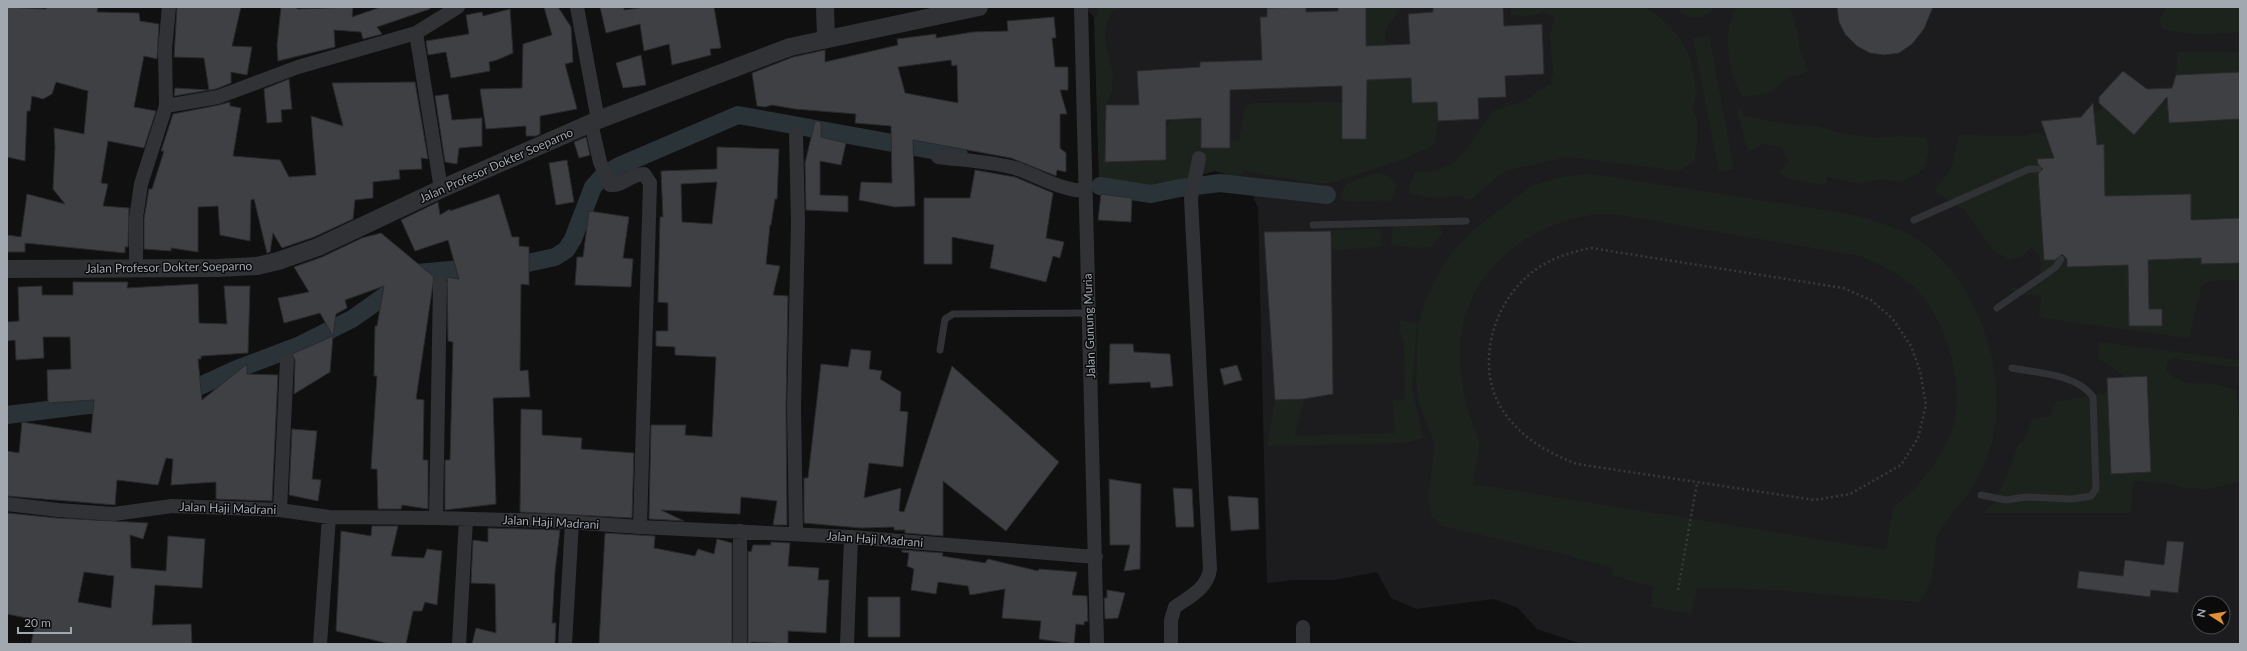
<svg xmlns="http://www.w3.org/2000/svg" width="2247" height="651" viewBox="0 0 2247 651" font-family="Lato,sans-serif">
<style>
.built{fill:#1c1c1e;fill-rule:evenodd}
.green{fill:#1c231c;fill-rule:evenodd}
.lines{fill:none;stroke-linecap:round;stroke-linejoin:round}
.canal{stroke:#2a3338;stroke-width:18}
.building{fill:#3f4044;stroke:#2a2a2d;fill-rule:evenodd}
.path{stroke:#37393c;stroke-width:2.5;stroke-dasharray:2 3;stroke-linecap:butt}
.service{stroke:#313235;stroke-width:7}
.minor{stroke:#313235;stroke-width:14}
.tertiary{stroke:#313235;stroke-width:18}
.labels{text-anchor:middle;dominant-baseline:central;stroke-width:3;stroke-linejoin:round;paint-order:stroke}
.street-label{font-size:12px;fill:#a2a8b0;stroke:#0b0b0c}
</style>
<rect width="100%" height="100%" fill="#101011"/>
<!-- built -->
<path class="built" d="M1084,7H2240V644H1582L1537,629L1518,608L1494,599L1416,609L1391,598L1377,572L1335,580H1294L1267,583L1258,208L1252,194L1239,178L1215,171L1165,185L1141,186L1099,178L1094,17ZM2199,603H2223V627H2199Z"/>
<!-- green -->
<path class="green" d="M1096,7H1128L1111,11L1105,31L1106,45L1113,75L1112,92L1106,105L1105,162L1166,160V128L1171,120L1197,119L1201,123V148H1230L1231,139L1239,141L1245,106L1254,103L1342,102V139H1365L1366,7H1401L1385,30L1386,79L1411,78L1412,103L1437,102L1438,121L1435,144L1402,160L1331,183H1315L1243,171L1239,178L1215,171L1165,185L1141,186L1099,178L1094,17L1099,14Z
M1511,7H1645C1679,29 1694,52 1696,93C1696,98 1694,103 1693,108C1693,113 1697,118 1697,122C1699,135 1696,149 1694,162L1679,171L1567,157L1505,171L1470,200L1460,196L1435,198L1410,194V184L1415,172L1436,171L1453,163L1466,150L1493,111L1524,101L1551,83L1553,74L1550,36L1555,16L1543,12C1532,17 1523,17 1511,14Z
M1677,7H1715C1706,21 1686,21 1677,7Z
M1736,7H1790L1797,30L1800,51L1808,71L1799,76L1791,75L1776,88L1766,94L1742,97C1732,79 1725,49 1729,28C1730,21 1734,14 1736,7Z
M2166,7H2240V32C2214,34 2189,36 2163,29L2159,21Z
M1709,35L1734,169L1719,172L1693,38Z
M2177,52H2240V72L2176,75Z
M2163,102L2168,103L2169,123L2240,119V280L2210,281L2202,285L2189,338L2041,318L2039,314L2041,296L2015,294L2010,288H2032C2041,274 2047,260 2031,248L2022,256L2009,260L1993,250L1964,210L1934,191L1951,169L1959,135L2023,136L2038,132L2047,138L2063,137L2064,157L2037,160L2044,260L2067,259L2068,267L2107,266L2104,144L2097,145L2094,115L2103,107L2134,134Z
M1740,108L1745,116L1792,125L1818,126L1841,133L1874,138L1900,136L1926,138L1929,152L1924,169L1912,177L1899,182L1880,179L1859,184L1827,177L1825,185L1788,179L1780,172L1789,162L1781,147L1762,144L1748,152L1737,110Z
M1377,173L1386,175L1397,184L1392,201C1376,199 1359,204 1343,200L1340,195L1346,184Z
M1592,174L1850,214C1878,221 1909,230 1932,250C1981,293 2007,375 1993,438C1989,455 1980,476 1970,491C1960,505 1948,517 1939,532C1936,536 1936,542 1936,546C1933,566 1934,589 1918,602L1759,589L1697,588L1691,614L1651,607L1653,587L1612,575L1613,568L1554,552L1442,526L1432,517L1429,505L1428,494L1435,444L1419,404L1416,380L1418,325L1425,302L1436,278L1453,251L1473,230L1499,210L1533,185L1566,176ZM1598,214L1619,215L1860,256C1877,263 1894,271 1908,282C1946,311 1969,391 1950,435C1938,465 1917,488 1893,508L1886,550L1473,484C1474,471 1479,458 1479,445C1479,436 1473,425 1470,416C1465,399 1461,380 1460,362C1456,279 1521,224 1598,214Z
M1393,225H1438L1443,232L1431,247L1415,248L1391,245Z
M1381,229V247L1335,250C1329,242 1330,238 1334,230Z
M1400,320L1417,324L1412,388L1423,438L1405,443L1267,446L1275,400L1304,399L1295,436L1395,433L1393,400L1403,401L1405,395L1404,343L1399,330Z
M2099,342L2240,360V368L2172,358L2167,362L2166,370C2184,388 2192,382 2214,384C2221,385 2229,388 2236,390L2240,427V480L2235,483L2208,489L2184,488L2166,483L2133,481L2131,513H1983L1993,504L2010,469L2018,445L2025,440L2032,419L2051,416L2055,402L2108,392L2111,474L2151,472L2147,376L2125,377L2098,358Z"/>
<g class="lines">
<!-- canal -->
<path class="canal" d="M1100,186L1151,194L1180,188L1220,183L1327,195
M178,396L237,369L298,346L352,319L417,273L528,263L555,257L566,250L573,239L593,187L603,176L619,166L738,115L959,155
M7,415L88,405H118"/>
</g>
<!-- building -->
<path class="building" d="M7,7L46,9V7H98L97,12L139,13L140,21L159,24L157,59L144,56L134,107L156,111L144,148L108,141L101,183L108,184L103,206L129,208L128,247H125V253L25,243V252H7V235L21,237L27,194L65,204L53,189L55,147L54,128L84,134L88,91L56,82L52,94L43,99L32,96L30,111H27L25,161L7,157Z
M177,7H241L232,46L252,47L247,75L231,72V83L216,89L174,96L175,88L209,90L204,58L174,57Z
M281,7H297V9L353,7L352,17L381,7H429L430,9L377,27L382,34L363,39L361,32L334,30L335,47L278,61L277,45Z
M544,7H558L571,27L573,62L565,64L577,109L540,116V134L536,136H526V126L486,129L480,89L522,88L523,44L552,35Z
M600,7H624V10L646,7H714L721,48L710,49L711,55L672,65L669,44L644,51L640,24L606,33Z
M1306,7V12L1338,11V7H1366V46L1410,44L1408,14L1433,12V7H1503L1504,26L1542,24L1544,74L1505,76L1506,97L1478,98L1479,119L1438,121L1437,102L1412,103L1411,78L1367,80L1366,139H1342V86L1230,90V148H1201V118L1166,120V160L1105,162L1106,105H1139L1137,71L1200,67V62L1262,60L1260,17H1267V8Z
M1837,7H1933L1924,29L1912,44L1899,53L1884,55L1870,53L1857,46L1845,34L1839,22Z
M510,9L513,53L497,60L489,62L490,71L451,78L446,52L428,55L426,41L469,34L466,15L482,12L483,16Z
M1054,17L1056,38H1052L1055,67H1068V90H1060L1067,114H1060V148L1066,153V172L1057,170L1056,176L1011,158L913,140L915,206L895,207L859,200L861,182L892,183L891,126L855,123L856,114L795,109L772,105L765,107L757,106L752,73L793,57L825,50V62L898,45L897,39L936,34V38L973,32L1008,31L1007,21ZM951,60L952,66L957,65L958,103L905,93L898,67Z
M641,55L646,85L623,88L616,63Z
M2123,71L2147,89L2172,88L2176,75L2240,72V119L2169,123L2167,97L2134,135L2099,103V97Z
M289,79L292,109L281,110L282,122L267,123L264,89Z
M415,82L428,159L421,158L422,169L399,170L400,179L373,182V198L355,200L353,219L314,237L282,248L273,233L270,252L267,253L254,199L251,200L250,241L220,235L218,206L198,207V252L171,248V251L144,249V219L149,189H152L164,151H161L173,114L219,105L230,102V106L241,108L233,156L280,160L289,177L316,175L311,116L343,126L332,83Z
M448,94L452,120L482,118V146L459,148L457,164L445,162L435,96Z
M2093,103L2097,145L2104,144L2105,196L2191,194V220L2240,218V263L2201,264V258L2148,260L2149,309H2162V326H2129L2128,265L2067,267V259L2062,254L2055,260H2044L2038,174L2043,169L2038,164L2037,159L2054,158L2041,121L2081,117Z
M815,121L821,122V137L846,143L841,165L820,161V195L848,196V212L806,210L805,163Z
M586,137L590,155L579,158L574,142Z
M717,147L779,149L777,199H775L771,225H770L766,264L780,266L773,295L788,296L786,407L787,525H773L777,501L741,497L740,514L661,510L684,521L649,519L651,425H686L685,435L712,437L716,357L675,355V347L656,346V331H668V303L658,302L660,217H663L661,171L717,169ZM717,182L712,224L682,222L681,184Z
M567,160L574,202L556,205L549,163Z
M975,170L1015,177L1053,193L1046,238L1064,242L1060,258L1053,256L1046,282L990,268L994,245L952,237V264H924V198H970Z
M499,194L512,237H519V246L529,247V285L521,284L520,371L528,370L530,397L493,398L496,504L445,510V460H450L453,342L448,341L447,277L459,279L448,240L415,251L401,220L438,202L440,215L450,209V211Z
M1101,194L1132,198L1131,222L1098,220Z
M589,211L629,217L623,258L633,259L631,287L575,285L577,257H583Z
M1331,231L1333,394L1304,399L1275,400L1264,232Z
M381,233L434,277L416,399L424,400L423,460H428V509L402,505L401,509H378L377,469H371L377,376H374L375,326H377L384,286L345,300L347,308L336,314L333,336L320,313L284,323L278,298L309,292L294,267L322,257L362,238Z
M73,282H128L127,288L198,284L199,323L227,324L224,286H250L248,353L201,356V359H198L202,400L247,364V374L278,375L272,501L216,499V482L171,485L173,459L166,458L158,485L117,480L115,505L7,496V451L19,453L22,422L91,433L94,400L48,403L47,370L71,369L70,337H43L44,358L16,360L15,340L7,341V322L19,321L18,287L42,286V295H73Z
M333,336L330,372L294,394L295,360L292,354Z
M1110,344H1133L1134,352L1170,354L1173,386L1151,388L1150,382L1109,384Z
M851,349L871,351L869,369L882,371L880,379L901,392L900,411L908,412L903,467L869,463L864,498L901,488L899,511L904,512L952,366L1059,462L1006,531L943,481V536L905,533V530H894V527L861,528L804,523V478H808L821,364L848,367Z
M1237,365L1242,380L1224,385L1220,369Z
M2147,376L2151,472L2111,474L2107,378Z
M521,409L542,410V435L582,438L581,449L634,453L632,518L520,512Z
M292,429L317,431L312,479L321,480L318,501L289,495Z
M1109,479L1141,484L1140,569L1124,571L1130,545H1110Z
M1173,488L1192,489L1194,527H1176Z
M1228,496L1258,498L1259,529L1231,531Z
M7,513L57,518L148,523L143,539L130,535L131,568L166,571L168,536L205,539L202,588L155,585L152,625L191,624L192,644H31L36,620L7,614ZM84,572L114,576L111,608L78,602Z
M372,526H398L391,556L424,558L427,549L442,551L437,605L425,602L422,611H413L406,644H390L336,631L341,531L371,536Z
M488,528L560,530L555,571L552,623H556L555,644H472L476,628L496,633L495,584L471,583L473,540L488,542Z
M605,533L655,536L654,548L695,556L698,549L714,554L717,539L732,543V644H599Z
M2167,541L2184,542L2178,593L2151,590L2150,597L2077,588L2079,571L2123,576L2125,560L2164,565Z
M771,542L790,543L788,566L819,568L818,580H829L826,633L788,631V644L752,642L748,644V551L751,552L753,545H771Z
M902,550L943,553L942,556L985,563L988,559L1038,571L1039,569L1077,572L1072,595L1087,596L1088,621L1084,622V625L1076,624L1074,644L1039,639L1041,621L1002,618L1005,589L970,595L968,586L938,582L936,594L911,590L914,569L907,566L909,553L902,552Z
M1107,590L1125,593L1118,618L1105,619L1104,598H1107Z
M868,597H900V637H868Z"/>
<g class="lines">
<!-- path -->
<path class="path" d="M1591,248L1843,288L1871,300L1892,318L1911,346L1920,371L1926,405L1918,438L1901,465L1850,494L1815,500L1577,464C1551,454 1528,442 1510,420C1470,375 1491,299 1538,268C1554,257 1572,252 1591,248Z
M1678,590L1697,483"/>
<!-- service -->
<path class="service" d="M1914,220L2029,169H2038
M1313,225L1466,221
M1997,308L2056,267L2061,259
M940,350L945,319L953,314L1088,313
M1981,495L2006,500L2026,497L2072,499L2091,496L2096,489L2093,397C2077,374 2037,373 2012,368"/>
<!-- minor -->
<path class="minor" d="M577,7L598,120
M1081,7L1097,644
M416,33L441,189
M166,106L218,97L298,67L416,33L458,7
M591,123L600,162L610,185C624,186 631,174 644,174L650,183L640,527
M938,157C960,160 997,162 1018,169C1040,177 1061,190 1085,191
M136,270V218L141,184L166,106L165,49L169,7
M7,504L58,510L114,514L172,506L280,510L329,517L436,518L552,521L640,527L851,537L1096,557
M280,510L287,360
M436,518L440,283
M740,531V644
M796,533L794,407L798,222L796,134
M1303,627V644
M320,644L329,517
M459,644L466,519
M565,644L572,522
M847,644L851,537
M1171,644V620L1175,607C1189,597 1208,588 1210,569L1191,199L1199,158"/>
<!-- tertiary -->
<path class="tertiary" d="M825,7L826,38
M7,269L218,268L257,266L278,261L318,247L441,189L598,120L790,47L979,7"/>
</g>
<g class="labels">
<!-- street labels -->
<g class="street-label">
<text transform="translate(496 165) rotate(-24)">Jalan Profesor Dokter Soeparno</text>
<text transform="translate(169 267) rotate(-1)">Jalan Profesor Dokter Soeparno</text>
<text transform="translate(1089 326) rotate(-92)">Jalan Gunung Muria</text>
<text transform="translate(228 508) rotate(2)">Jalan Haji Madrani</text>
<text transform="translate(551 522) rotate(3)">Jalan Haji Madrani</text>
<text transform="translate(875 539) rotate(4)">Jalan Haji Madrani</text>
</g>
</g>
<!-- border -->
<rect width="2247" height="651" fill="none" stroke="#a2a8b0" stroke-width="16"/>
<!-- north arrow -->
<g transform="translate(2211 615) rotate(282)"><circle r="19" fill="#0b0b0c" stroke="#474a4e"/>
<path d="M0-3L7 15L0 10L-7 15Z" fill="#e29036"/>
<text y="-6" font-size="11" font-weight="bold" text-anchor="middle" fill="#a2a8b0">N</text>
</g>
<!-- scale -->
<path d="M18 627v6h53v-6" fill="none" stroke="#a2a8b0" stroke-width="2"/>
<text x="24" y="627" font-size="12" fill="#a2a8b0" stroke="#0b0b0c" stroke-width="3" paint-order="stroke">20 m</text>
</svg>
